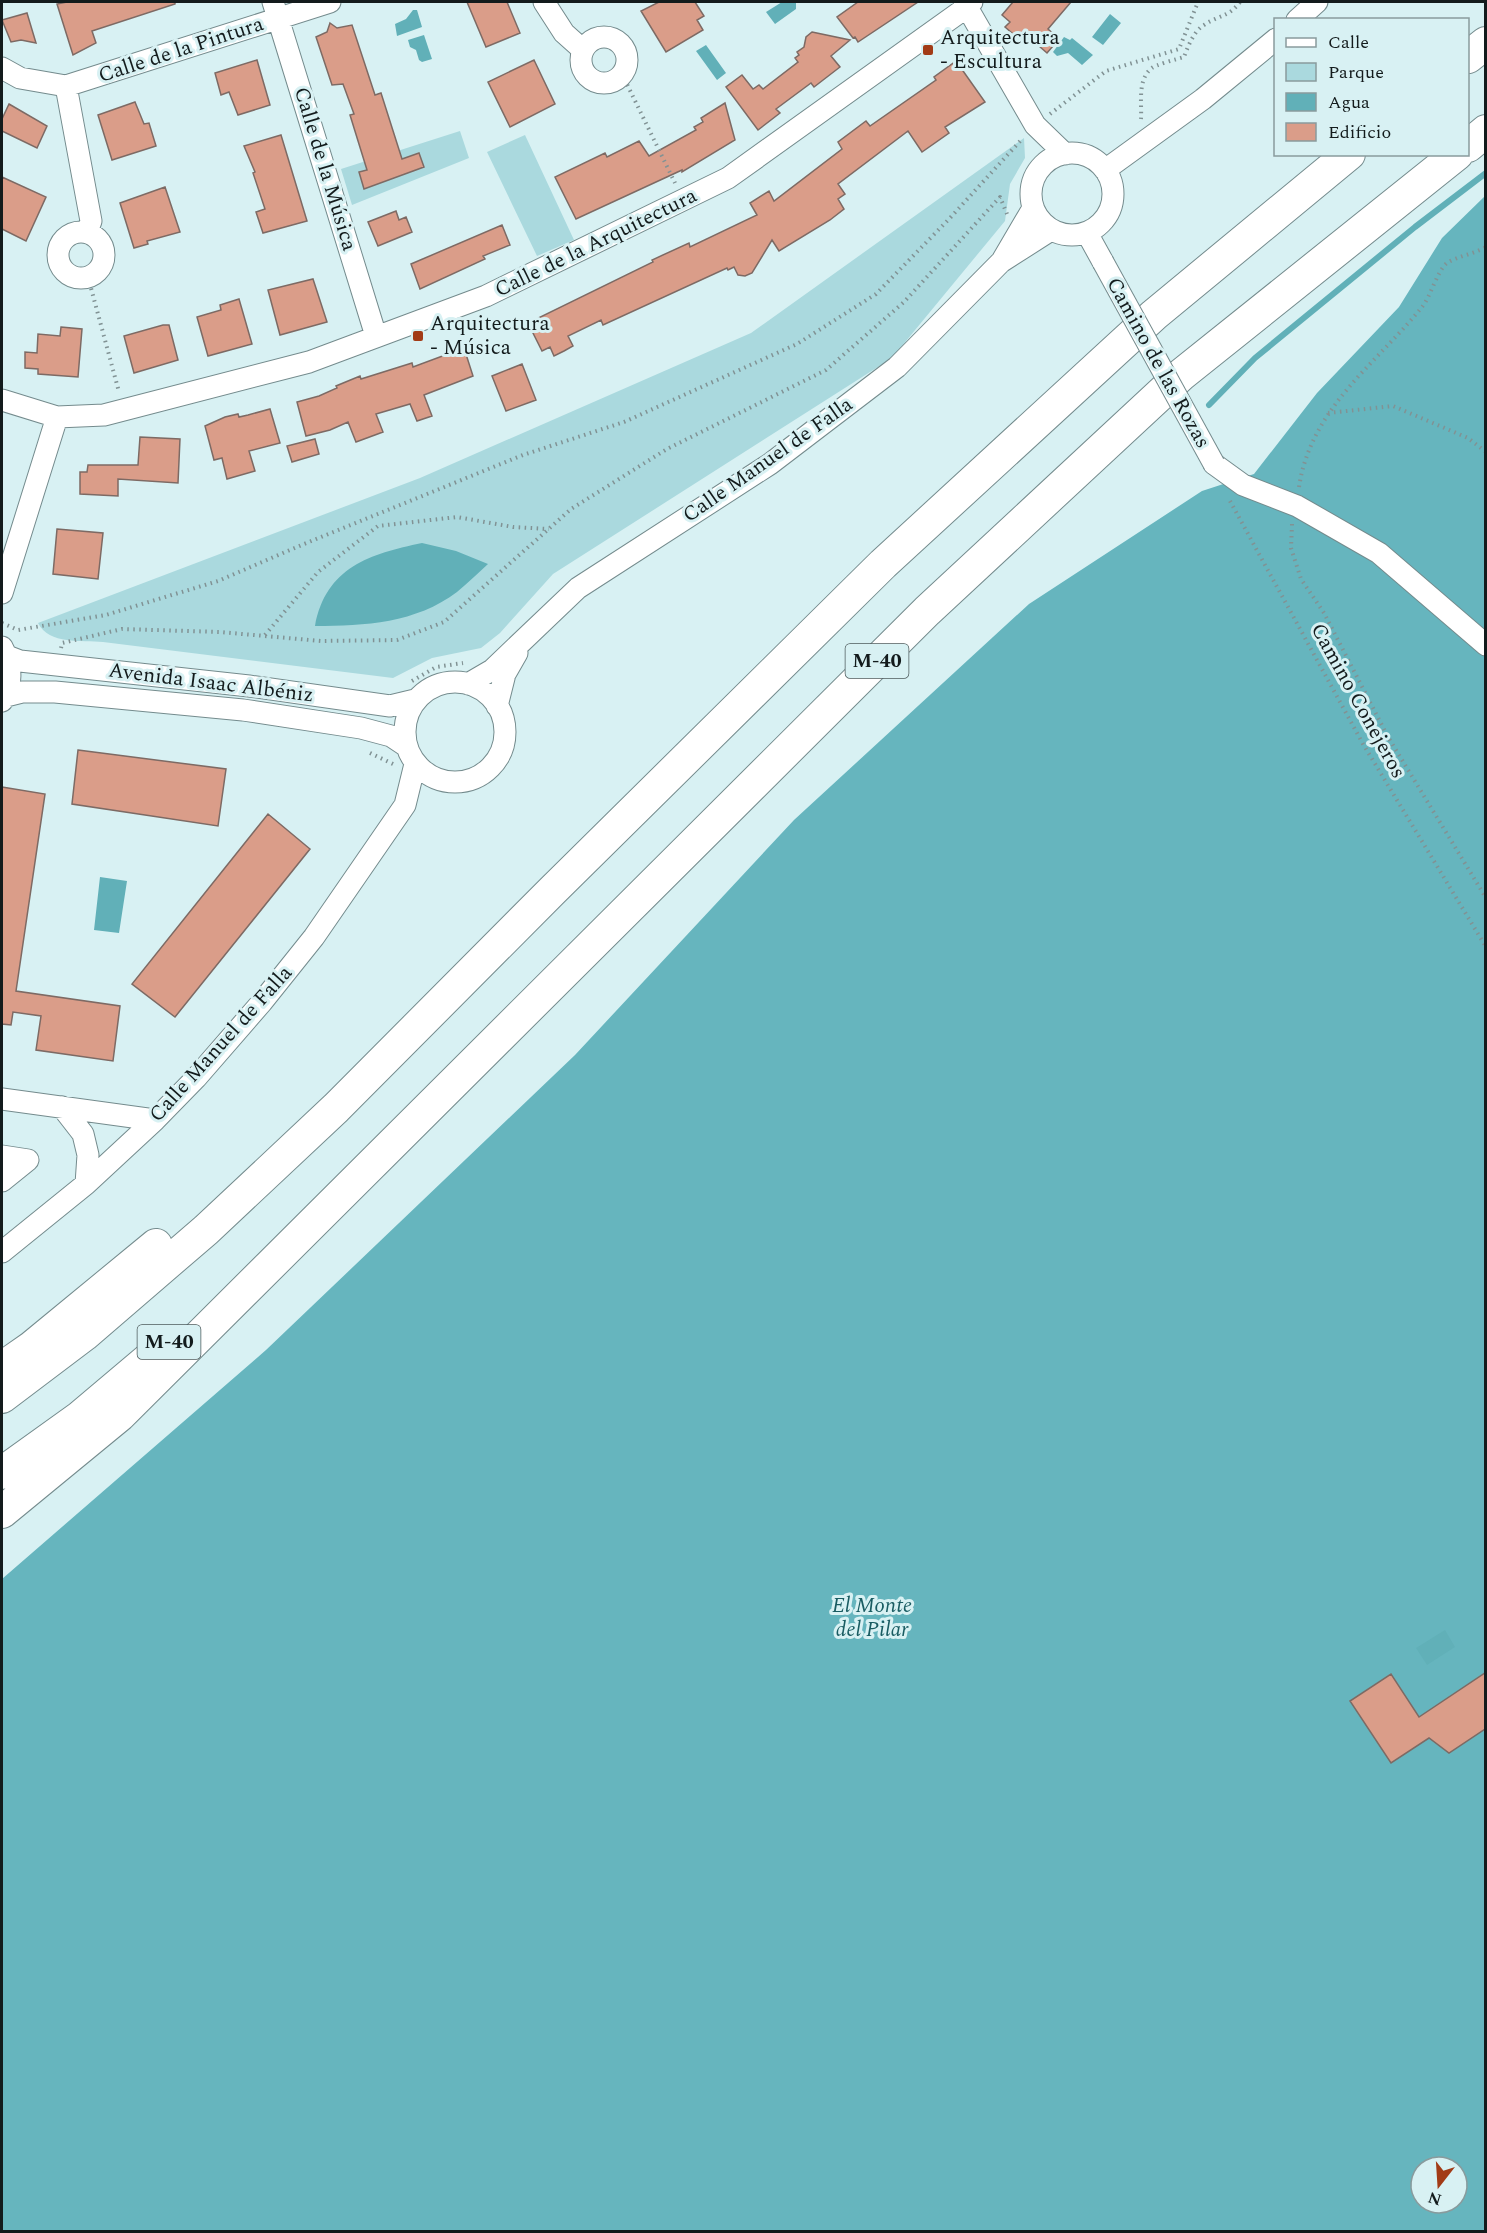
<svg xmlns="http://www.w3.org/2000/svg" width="1487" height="2233" viewBox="0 0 1487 2233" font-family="Spectral,serif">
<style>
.green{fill:#aad9de}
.forest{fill:#66b5be;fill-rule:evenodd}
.water{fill:#61b0b8}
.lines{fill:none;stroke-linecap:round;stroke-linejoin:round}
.stream{stroke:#61b0b8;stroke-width:6}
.building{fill:#da9d89;stroke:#7d6a64;stroke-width:1.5}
.minor-casing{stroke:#748b8d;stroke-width:23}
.highway-casing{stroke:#748b8d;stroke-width:34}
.path{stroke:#819294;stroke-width:4;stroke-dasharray:1.5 4.5;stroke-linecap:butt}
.minor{stroke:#fff;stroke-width:21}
.highway{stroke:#fff;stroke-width:32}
.minor-bridge-casing{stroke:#748b8d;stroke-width:23;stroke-linecap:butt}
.minor-bridge{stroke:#fff;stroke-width:21}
.poi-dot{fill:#a23b16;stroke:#d8f1f3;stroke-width:2}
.labels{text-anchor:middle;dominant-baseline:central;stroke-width:6;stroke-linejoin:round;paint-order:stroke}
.shield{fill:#d8f1f3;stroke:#4e5b5c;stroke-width:1.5}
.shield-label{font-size:20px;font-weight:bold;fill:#131b1c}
.poi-label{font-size:21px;fill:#131b1c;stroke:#d8f1f3;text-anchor:start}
.street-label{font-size:21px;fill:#131b1c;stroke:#d8f1f3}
.park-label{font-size:21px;font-style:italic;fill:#195c62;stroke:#d8f1f3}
</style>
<rect width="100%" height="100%" fill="#d8f1f3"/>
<!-- green -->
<path class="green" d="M460,131L469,158L352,205L341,169Z
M525,135L574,240L537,256L487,152Z
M1024,138L1025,158L1010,184L1005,221L892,358L553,574L500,633L481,648L432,658L393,678L103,642C82,640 49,645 38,623L420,478L751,333Z"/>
<!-- forest -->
<path class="forest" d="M1485,196V2231H2V1579L266,1350L575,1055L794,820L1029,604L1202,491L1254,474L1317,393L1399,307L1442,238ZM1421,2167H1457V2203H1421Z"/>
<!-- water -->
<path class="water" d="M782,2H796V9L775,24L766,12Z
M413,10H417L422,27L397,36L395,24L406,19Z
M1110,14L1121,23L1103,45L1092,37Z
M424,35L432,59L422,62L419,60L416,50L410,47L408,40Z
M1064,37L1070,40L1072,38L1093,55L1082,65L1068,53L1057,56L1053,52Z
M706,45L726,73L717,80L696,51Z
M422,543L456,551L488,564C478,573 468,583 457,592C416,623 365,626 315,626C326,567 370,554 422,543Z
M100,877L127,881L119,933L94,930Z
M1445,1630L1455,1647L1427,1665L1416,1648Z"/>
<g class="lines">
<!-- stream -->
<path class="stream" d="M1209,405L1255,358L1415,227L1486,173"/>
</g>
<!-- building -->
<path class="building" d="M67,2H175V4L92,31L96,43L73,55L57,4Z
M467,2H507L520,33L486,47Z
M659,2H695L704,16L697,20L703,30L666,52L641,11Z
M858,2H918L858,42L855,37L853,38L837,17Z
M1013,2H1071L1048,29L1059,39L1047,53L1031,39L1026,45L1005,27L1010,22L1002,15Z
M27,13L36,43L21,40L11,42L2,20Z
M330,23L337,28L352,25L375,95L381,93L402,159L419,153L424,167L364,189L359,172L367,170L350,115L354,114L343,84L332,85L316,37L327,32Z
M812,32L850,40L831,56L840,67L814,87L811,83L776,109L780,113L758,130L726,87L742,75L753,89L759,85L763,89L798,62L795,58L799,55L797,52L804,47L806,37Z
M257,60L270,105L238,115L229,92L221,95L215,73Z
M534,60L555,104L510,127L488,82Z
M956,61L985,102L945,127L949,133L922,152L908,131L838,184L845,194L838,199L844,209L830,220L779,251L772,240L752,273L745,276L738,275L734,267L728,270L727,268L603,325L601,320L568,336L573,346L564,351L554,356L550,347L542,351L528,323L653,262L652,260L689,243L690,247L757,215L750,203L769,191L774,201L842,149L838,142L866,121L870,126L936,80L934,77Z
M135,102L144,124L149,123L156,146L112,160L98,115Z
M725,103L735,140L682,172V170L576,219L555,177L605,153L607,157L639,141L649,156L696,130L694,127L703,122L701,118Z
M9,104L47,126L37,148L2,131V119Z
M281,135L307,221L263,233L256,212L265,209L253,173L255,172L244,146Z
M2,177L46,197L26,241L2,229Z
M165,187L180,232L147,241L148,244L134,248L120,203Z
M396,211L399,220L406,217L412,232L378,246L368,222Z
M502,225L510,245L483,256L485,259L420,289L411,264Z
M313,279L327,322L280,335L268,290Z
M239,299L252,344L208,356L197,317L221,310L220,305Z
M163,325H169L178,360L134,373L124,336Z
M61,327L82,329L78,377L38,374V369L25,368V352L37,353L38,334L60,336Z
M464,348L473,376L424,395L432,416L417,421L410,404L376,414L383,432L356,442L348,422L330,430L306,436L297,402L319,396L337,388L336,386L360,376L361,379L412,363L413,367Z
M522,364L536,400L506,411L492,376Z
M270,409L280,443L249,451L255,471L227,479L222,458L214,460L205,426L225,417L238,414L239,417L248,415Z
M140,437L180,439L178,483L118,479V496L80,494V472H87L88,465H138Z
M315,439L319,454L292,462L287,446Z
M57,529L103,533L98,579L53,574Z
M78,750L226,769L218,826L72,804Z
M2,787L45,794L16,991L120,1006L113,1061L36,1050L41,1016L13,1012L11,1025L2,1024Z
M268,814L310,849L175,1017L132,984Z
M1485,1673V1729L1449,1753L1429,1738L1391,1763L1350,1701L1391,1674L1419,1717Z"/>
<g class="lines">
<defs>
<path id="minor" d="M273,2L376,336
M544,2L564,33L583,50
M964,2L1035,125L1065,154
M1297,20L1317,2
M581 60a23 23 0 1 1 46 0a23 23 0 1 1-46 0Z
M2,68L20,78L66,86L330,2
M66,86L91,221L87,232
M1031 194a41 41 0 1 1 82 0a41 41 0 1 1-82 0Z
M1105,170L1203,99L1276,39
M58 255a23 23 0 1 1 46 0a23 23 0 1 1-46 0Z
M1087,233L1103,262
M1003,259L1033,208
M2,400L57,417L104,415L309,362L486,296L728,178L967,7L972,2
M1214,464L1243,485L1297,506L1379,553L1486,645
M2,593L57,417
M2,647C11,663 14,685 2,701
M7,656L20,661L249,686L390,706L415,700
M405 732a50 50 0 1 1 100 0a50 50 0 1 1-100 0Z
M468,684L492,670L578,588L770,464L897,367L1001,262L1051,230
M6,696L22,692H55L243,710L361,728L391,736L406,746
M497,706L505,674L517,653
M2,1099L155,1120
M62,1107L83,1134L88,1155L86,1184
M2,1156L28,1160L2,1181
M2,1252L86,1184L155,1120L196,1078L262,1002L314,937L405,805L415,764"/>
<path id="highway" d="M1468,57L1486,43
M1468,146L1486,131
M2,1368L32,1347L156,1245
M2,1397L84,1335L206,1230L336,1108L552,891L883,564L1154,315L1349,154
M2,1473L80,1417L157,1352
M2,1512L120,1415L927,611L1181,375L1457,154"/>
</defs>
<!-- minor casing -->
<use href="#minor" class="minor-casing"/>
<!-- highway casing -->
<use href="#highway" class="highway-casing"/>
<!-- path -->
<path class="path" d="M622,74L675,183
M1050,114L1106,71L1179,49L1198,2
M1141,119C1142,104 1137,79 1152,68C1155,65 1177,59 1184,57C1188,46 1194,31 1204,25C1219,15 1229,17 1240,2
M88,277L119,392
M1328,413L1393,406L1468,438L1486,452
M1299,487C1311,408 1375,365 1422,307C1431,296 1437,271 1447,263C1458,256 1474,254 1486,247
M1230,501L1363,744L1486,947
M1292,524L1291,548L1301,579L1324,613L1388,737L1486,898
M2,623L18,630L106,615L218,581L304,544L523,455L624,422L797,344L876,294L950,218L1022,139
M265,635L318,572L378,526L457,517L513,527L549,529
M61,648L62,643L122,629L220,632L321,641L397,640L444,622L571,509L667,449L826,370L904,302L1000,197L1007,214
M412,681L436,667L463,663
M370,753L393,764"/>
<!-- minor -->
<use href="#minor" class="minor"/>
<!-- highway -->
<use href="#highway" class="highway"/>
<defs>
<path id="minor-bridge" d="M1103,262L1214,464"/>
</defs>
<!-- minor-bridge casing -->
<use href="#minor-bridge" class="minor-bridge-casing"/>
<!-- minor-bridge -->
<use href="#minor-bridge" class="minor-bridge"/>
</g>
<!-- markers -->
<g class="poi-dot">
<rect x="922" y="44" width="12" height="12" rx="3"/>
<rect x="412" y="330" width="12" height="12" rx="3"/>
</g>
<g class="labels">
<!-- shield labels -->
<g class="shield">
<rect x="845.5" y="644" width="63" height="34" rx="4.5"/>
<rect x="137.5" y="1325" width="63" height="34" rx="4.5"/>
</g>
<g class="shield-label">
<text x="877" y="661">M-40</text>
<text x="169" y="1342">M-40</text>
</g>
<!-- poi labels -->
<g class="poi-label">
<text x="940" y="38">Arquitectura<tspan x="940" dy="24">- Escultura</tspan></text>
<text x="430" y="324">Arquitectura<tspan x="430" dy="24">- Música</tspan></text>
</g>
<!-- street labels -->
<g class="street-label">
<text transform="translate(181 50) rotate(-18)">Calle de la Pintura</text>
<text transform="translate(325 169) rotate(73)">Calle de la Música</text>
<text transform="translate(596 243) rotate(-26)">Calle de la Arquitectura</text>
<text transform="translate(1158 363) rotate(61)">Camino de las Rozas</text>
<text transform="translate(768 460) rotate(-35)">Calle Manuel de Falla</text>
<text transform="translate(211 683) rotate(7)">Avenida Isaac Albéniz</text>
<text transform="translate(1358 701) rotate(61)">Camino Conejeros</text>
<text transform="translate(221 1044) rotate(-48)">Calle Manuel de Falla</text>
</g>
<!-- park labels -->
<g class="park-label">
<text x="872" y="1606">El Monte<tspan x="872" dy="24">del Pilar</tspan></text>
</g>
</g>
<!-- border -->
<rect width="1487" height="2233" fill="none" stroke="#131b1c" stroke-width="6"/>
<!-- legend -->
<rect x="1274" y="18" width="195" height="138" fill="#d8f1f3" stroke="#899b9d" stroke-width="1.5"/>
<rect x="1286" y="38" width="30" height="9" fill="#ffffff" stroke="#899b9d" stroke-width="1.5"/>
<text x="1328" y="48" font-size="18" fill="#131b1c">Calle</text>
<rect x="1286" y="63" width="30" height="18" fill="#aad9de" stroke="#899b9d" stroke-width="1.5"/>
<text x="1328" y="78" font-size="18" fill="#131b1c">Parque</text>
<rect x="1286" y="93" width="30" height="18" fill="#61b0b8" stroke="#899b9d" stroke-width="1.5"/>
<text x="1328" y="108" font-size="18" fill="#131b1c">Agua</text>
<rect x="1286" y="123" width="30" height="18" fill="#da9d89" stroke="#899b9d" stroke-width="1.5"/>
<text x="1328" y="138" font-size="18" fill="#131b1c">Edificio</text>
<!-- north arrow -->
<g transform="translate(1439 2185) rotate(197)"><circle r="28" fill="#d8f1f3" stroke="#899b9d" stroke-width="1.5"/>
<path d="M0-4.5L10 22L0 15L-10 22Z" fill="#a23b16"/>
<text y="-9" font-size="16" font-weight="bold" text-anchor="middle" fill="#131b1c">N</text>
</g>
</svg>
